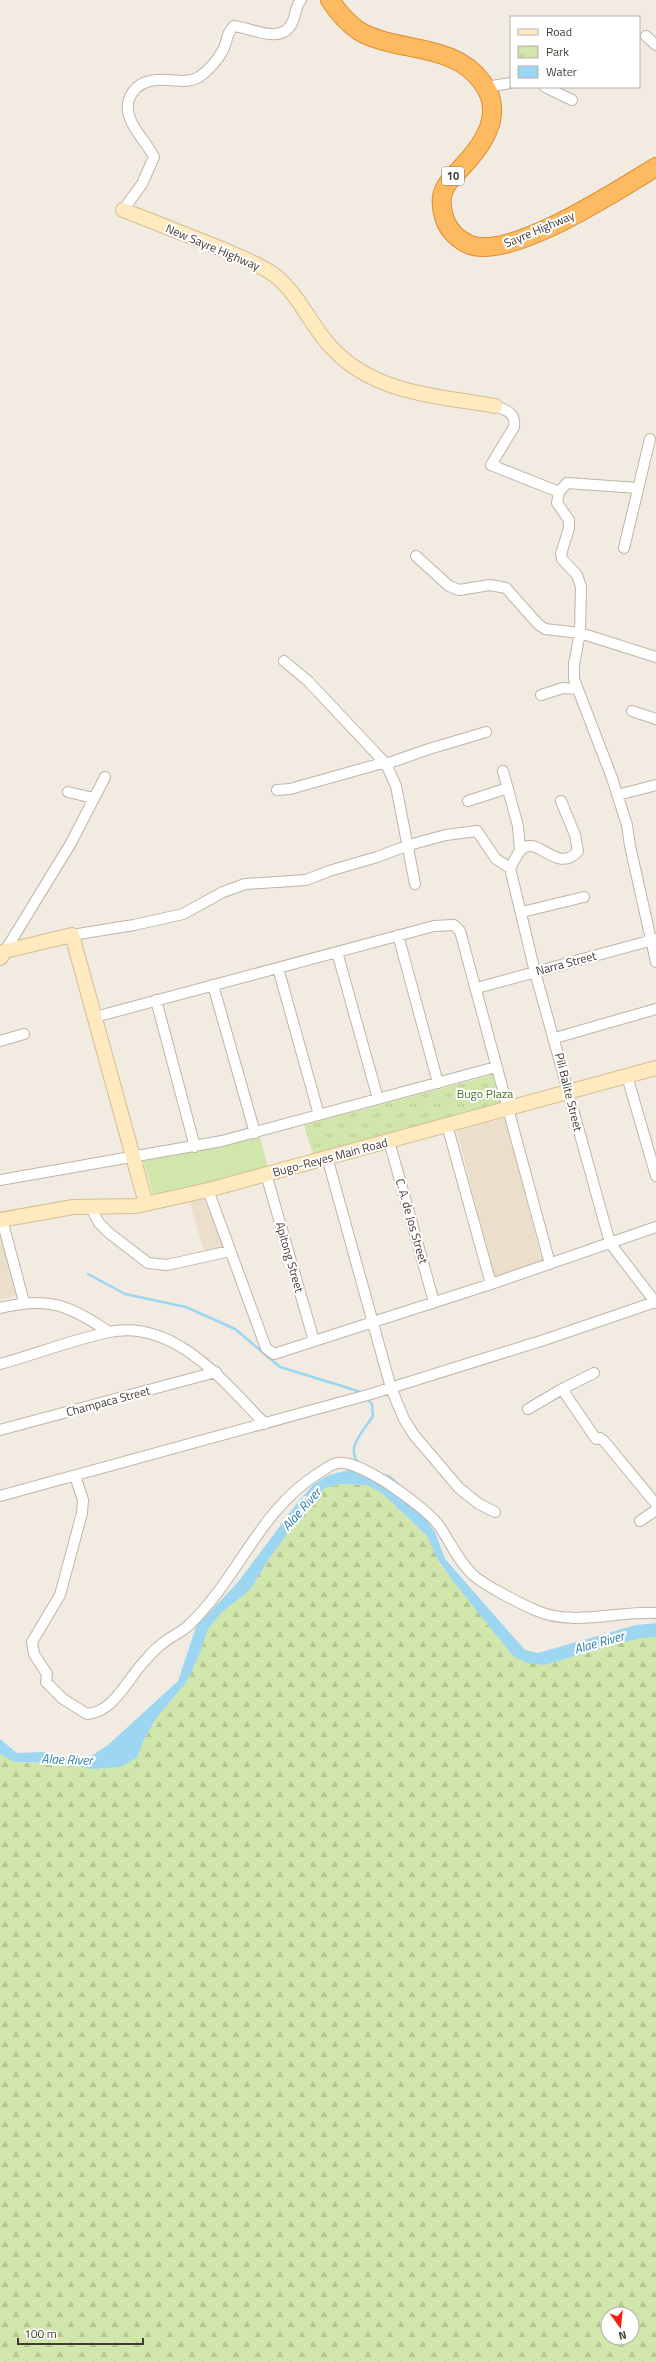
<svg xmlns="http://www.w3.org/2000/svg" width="656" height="2362" viewBox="0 0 656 2362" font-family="'Titillium Web',sans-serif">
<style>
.education{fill:#ebdfcb}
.forest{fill:url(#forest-firs);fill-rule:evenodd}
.park{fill:url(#park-tufts)}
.pitch{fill:#d1e6aa}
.water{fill:#9cd6f0}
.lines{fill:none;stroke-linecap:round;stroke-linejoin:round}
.stream{stroke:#9cd6f0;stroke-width:2.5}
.street-casing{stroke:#bfb5a8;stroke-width:12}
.secondary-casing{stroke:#d5bd93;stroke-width:16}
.highway-casing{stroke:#dd8d30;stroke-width:20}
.street{stroke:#fff;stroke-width:10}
.secondary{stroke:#ffe9be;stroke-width:14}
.highway{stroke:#feba60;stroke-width:18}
.labels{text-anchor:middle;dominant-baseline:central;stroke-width:4;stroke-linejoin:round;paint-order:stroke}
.shield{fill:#fff;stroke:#7b7670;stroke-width:1}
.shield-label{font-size:11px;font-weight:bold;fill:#423b33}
.street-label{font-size:12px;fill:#423b33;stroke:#fff}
.park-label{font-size:12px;fill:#4b7327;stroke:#fff}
.water-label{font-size:13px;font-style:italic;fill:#2c7da5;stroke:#fff}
</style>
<defs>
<pattern id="forest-firs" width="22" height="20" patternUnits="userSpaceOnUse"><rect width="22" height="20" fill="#d1e6aa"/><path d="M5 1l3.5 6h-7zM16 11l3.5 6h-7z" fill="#b5c693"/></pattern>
<pattern id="park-tufts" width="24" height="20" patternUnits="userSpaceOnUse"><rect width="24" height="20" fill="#d1e6aa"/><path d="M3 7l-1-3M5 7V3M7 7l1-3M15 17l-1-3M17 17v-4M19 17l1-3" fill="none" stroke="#b5c693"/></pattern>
</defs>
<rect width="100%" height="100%" fill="#f1ebe2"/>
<!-- education -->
<path class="education" d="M505,1118L543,1264L494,1278L457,1131Z
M209,1195L227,1246L204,1251L189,1200Z
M0,1230L18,1295L0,1300Z"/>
<!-- forest -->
<path class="forest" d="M341,1484L366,1485L382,1493L427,1536L440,1564L512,1655L545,1665L616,1644L642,1638L656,1637V2362H0V1754C22,1767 30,1761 53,1763C88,1767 104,1775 137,1758L143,1742L155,1720L187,1681L200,1653L208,1629L219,1615L250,1590L268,1560L311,1501L325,1488ZM608,2314H632V2338H608Z"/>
<!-- park -->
<path class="park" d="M496,1074L505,1103L313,1154L304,1125Z"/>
<!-- pitch -->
<path class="pitch" d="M260,1137L268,1168L154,1197L143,1161Z"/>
<!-- water -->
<path class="water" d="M349,1470L369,1473L423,1516L435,1532L445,1559L525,1650L538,1653L636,1625L656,1623V1637L642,1638L616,1644L545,1665L527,1663L512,1655L453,1581L438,1560L427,1536L382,1493L366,1485L341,1484L325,1488L313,1499L268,1560L250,1590L221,1613L208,1629L200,1653L187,1681L155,1720L143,1742L137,1758L120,1767L94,1769L53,1763L14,1762L0,1754V1739L17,1753L42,1752L65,1757H90L108,1745L178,1681L196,1627L238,1582L298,1502L314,1484L329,1475Z"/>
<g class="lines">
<!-- stream -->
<path class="stream" d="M88,1274L125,1294L186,1307L235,1329L280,1367L358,1391L362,1394
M360,1465C344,1448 363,1432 373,1416L372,1404L367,1399
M381,1474L390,1477L399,1485"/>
<defs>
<path id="street" d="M646,36L656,45
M486,87L511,83
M545,87L572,100
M123,210L142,184L154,157C148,145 138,135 132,123C121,102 133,82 156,80C170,78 186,85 199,77C208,71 218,60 223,50C228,40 226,33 234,26C252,28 281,45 292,23C296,16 295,6 301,0
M495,406C507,410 516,413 514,427L491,465L559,492
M638,488L567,483L559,492L557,503L569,520V528L561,554L562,559L577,575L581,587L580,633L574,664V679L612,778L627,825L630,846L656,962
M624,548L650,439
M416,556L449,586L459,590L490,585L506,588L538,624L545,629L580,633L656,657
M284,661L308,681L386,764L396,786L415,884
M541,695L563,688L578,689
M632,711L656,719
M503,771L518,826L520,850
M277,790L290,789L379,764H386L429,749L486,732
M68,792L93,798
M617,795L656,785
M468,801L508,788
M510,868L535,972L610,1243L656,1303
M510,868C514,862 517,853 522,849C538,835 558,875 578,851L575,835L561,801
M522,912L584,897
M72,935L134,925L183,914L223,892L245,884L306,880L329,871L377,857L409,845L446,835L477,831L496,859L510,868
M398,935L438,1083
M5,951L71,843L105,777
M337,952L378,1099
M278,968L319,1115
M213,985L255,1133
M477,988L656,939
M156,1000L195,1147
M95,1017L434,926L454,925L460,931L550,1264
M555,1038L656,1009
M0,1041L24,1034
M627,1076L656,1176
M447,1125L491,1284
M389,1141L434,1302
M327,1157L391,1388L404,1419L414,1435L459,1488L479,1504L495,1512
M266,1174L314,1341
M0,1180L222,1141L496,1067
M208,1190L266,1348L274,1354L491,1284L656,1227
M90,1206L99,1223L109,1233L148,1263L167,1265L230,1251
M2,1220L24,1302
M0,1308C48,1296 69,1305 109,1332
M0,1364C36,1354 72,1340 109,1332C175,1319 224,1382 265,1424
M562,1389L596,1439L600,1438L604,1441L656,1504
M528,1409L562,1389L594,1373
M0,1430L216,1372
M75,1476L83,1500L82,1513L60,1595L32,1642L34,1654L47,1674L46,1682L63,1699L87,1714C113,1712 126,1682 142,1664C148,1657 155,1649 163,1643C171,1636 183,1632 190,1624C239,1577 260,1509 319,1473C326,1469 330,1464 338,1463C361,1460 427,1508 440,1527C450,1542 458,1560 471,1573C480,1583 521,1604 535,1610C572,1627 617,1611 656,1613
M0,1496L371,1394L544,1340L655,1302
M640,1521L656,1510"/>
<path id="secondary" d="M123,210C157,223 192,237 227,251C242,258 259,264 273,274C300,294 310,326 333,349C375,394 439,396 495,406
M0,958L5,951L72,935L146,1204
M0,1220L73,1207L136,1206L208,1190L656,1068"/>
<path id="highway" d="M330,0C338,12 347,23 359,31C397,53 453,42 482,82C505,112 485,143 462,167C456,174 448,180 444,190C440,199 442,211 445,220C449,231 459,240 470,245C512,260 618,190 656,167"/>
</defs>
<!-- street casing -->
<use href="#street" class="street-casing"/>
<!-- secondary casing -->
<use href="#secondary" class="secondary-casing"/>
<!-- highway casing -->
<use href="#highway" class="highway-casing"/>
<!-- street -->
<use href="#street" class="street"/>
<!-- secondary -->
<use href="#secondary" class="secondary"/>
<!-- highway -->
<use href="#highway" class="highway"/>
</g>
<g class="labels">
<!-- shield labels -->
<rect class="shield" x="442" y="167" width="22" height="18" rx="3"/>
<g class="shield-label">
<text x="453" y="176">10</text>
</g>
<!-- street labels -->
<g class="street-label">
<text transform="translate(539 229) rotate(-23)">Sayre Highway</text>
<text transform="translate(213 247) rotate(23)">New Sayre Highway</text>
<text transform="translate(566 963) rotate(-15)">Narra Street</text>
<text transform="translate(569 1092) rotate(76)">Pili Balite Street</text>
<text transform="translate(330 1157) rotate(-15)">Bugo-Reyes Main Road</text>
<text transform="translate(412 1221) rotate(74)">C. A. de Jos Street</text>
<text transform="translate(290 1257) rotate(74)">Apitong Street</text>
<text transform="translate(108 1401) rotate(-15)">Champaca Street</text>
</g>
<!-- park labels -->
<g class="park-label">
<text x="485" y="1093">Bugo Plaza</text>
</g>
<!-- water labels -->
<g class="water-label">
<text transform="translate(301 1509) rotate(-49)">Alae River</text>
<text transform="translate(599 1642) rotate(-16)">Alae River</text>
<text transform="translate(67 1759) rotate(2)">Alae River</text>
</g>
</g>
<!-- legend -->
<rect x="510" y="16" width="130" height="72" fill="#ffffff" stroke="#b3b1ad"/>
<rect x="518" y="29" width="20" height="6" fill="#ffe9be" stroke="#b3b1ad"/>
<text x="546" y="36" font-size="12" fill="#423b33">Road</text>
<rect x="518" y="46" width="20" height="12" fill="url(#park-tufts)" stroke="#b3b1ad"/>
<text x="546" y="56" font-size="12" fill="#423b33">Park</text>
<rect x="518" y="66" width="20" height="12" fill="#9cd6f0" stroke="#b3b1ad"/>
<text x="546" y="76" font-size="12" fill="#423b33">Water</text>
<!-- north arrow -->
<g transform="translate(620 2326) rotate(165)"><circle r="19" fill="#ffffff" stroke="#b3b1ad"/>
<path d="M0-3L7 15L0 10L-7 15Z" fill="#fb1c0f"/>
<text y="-6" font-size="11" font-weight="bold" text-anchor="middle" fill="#423b33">N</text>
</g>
<!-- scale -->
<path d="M18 2338v6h125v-6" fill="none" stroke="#423b33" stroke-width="2"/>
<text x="24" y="2338" font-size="12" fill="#423b33" stroke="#ffffff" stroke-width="3" paint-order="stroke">100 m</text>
</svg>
